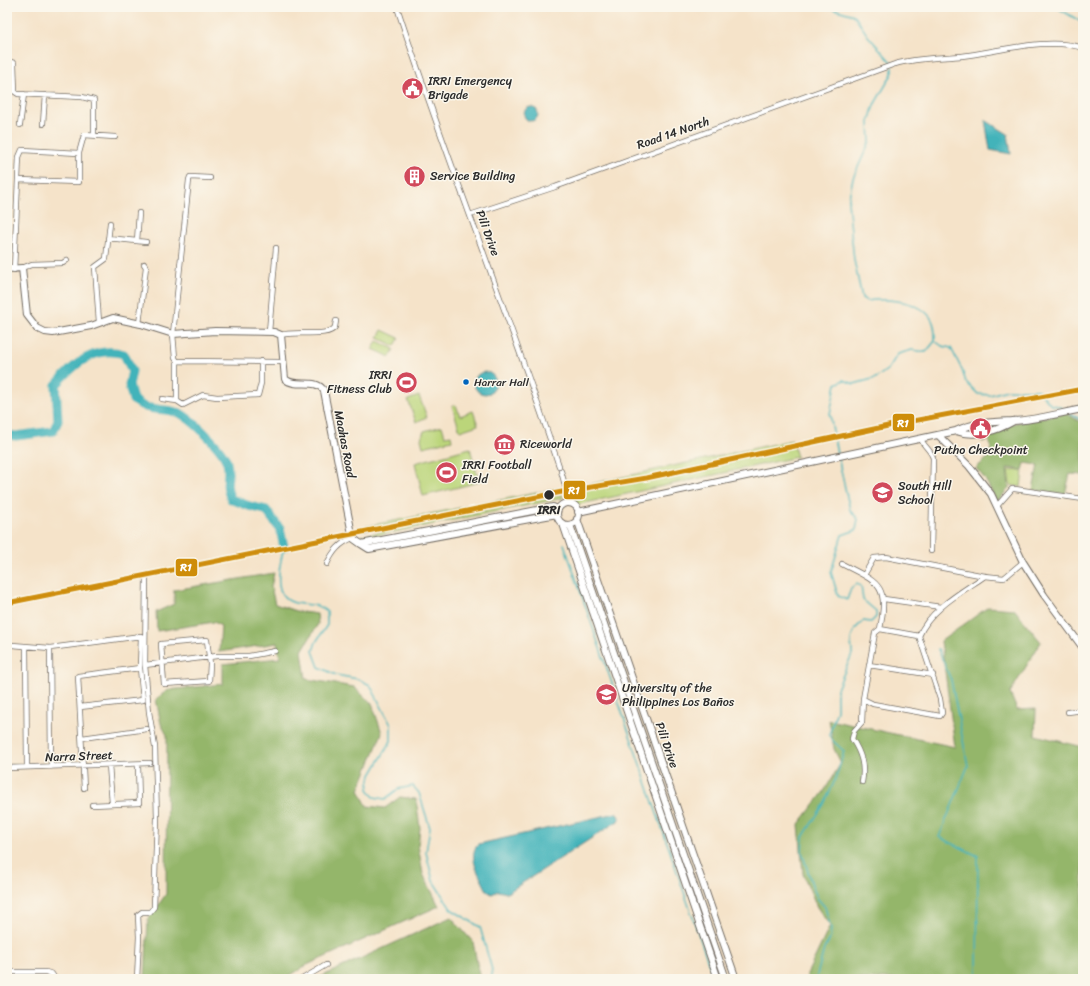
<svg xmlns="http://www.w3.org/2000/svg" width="1090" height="986" viewBox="0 0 1090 986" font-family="Sriracha,sans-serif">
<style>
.green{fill:#bbd57a;stroke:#738052}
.forest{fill:#94b66a;stroke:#60704a}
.water{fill:#42b3ba;stroke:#366f72}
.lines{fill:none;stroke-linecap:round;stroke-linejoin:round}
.stream{stroke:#42b3ba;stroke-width:1.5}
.river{stroke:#42b3ba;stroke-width:9}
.street-casing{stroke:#726b62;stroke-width:6}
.secondary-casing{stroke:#726b62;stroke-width:8}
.street{stroke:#fff;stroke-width:4.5}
.secondary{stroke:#fff;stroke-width:6}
.rail-1-casing{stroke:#fbf7ec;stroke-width:8}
.rail-1{stroke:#ce8d09;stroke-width:5}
.bus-dot{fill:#0065bd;stroke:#fbf7ec;stroke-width:1.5}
.stop-dot{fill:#2b2b2b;stroke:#fbf7ec;stroke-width:1.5}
.labels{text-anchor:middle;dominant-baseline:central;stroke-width:3;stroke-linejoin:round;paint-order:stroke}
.bus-label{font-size:11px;fill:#2b2b2b;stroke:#fbf7ec;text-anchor:start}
.poi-label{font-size:12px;fill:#2b2b2b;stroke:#fbf7ec;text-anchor:start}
.street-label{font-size:12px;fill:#2b2b2b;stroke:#fbf7ec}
.stop-label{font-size:12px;font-weight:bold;fill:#2b2b2b;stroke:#fbf7ec}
.line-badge{stroke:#fbf7ec;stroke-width:1.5}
.badge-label{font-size:11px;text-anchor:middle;font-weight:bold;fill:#fff}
</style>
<rect width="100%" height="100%" fill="#fbf7ec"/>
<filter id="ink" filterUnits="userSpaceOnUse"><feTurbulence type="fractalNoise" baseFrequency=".025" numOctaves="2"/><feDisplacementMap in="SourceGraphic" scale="8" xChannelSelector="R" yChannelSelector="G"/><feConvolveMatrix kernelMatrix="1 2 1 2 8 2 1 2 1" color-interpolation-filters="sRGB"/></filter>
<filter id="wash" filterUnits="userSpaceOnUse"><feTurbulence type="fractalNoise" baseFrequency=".012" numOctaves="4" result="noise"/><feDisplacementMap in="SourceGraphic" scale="16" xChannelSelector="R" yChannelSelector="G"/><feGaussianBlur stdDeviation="0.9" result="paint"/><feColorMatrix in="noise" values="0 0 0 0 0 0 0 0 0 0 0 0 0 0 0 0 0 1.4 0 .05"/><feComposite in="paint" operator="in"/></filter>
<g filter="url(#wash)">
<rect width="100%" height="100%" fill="#f5e3c9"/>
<!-- green -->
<path class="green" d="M382,330L399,338L395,346L378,338Z
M377,341L394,349L390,357L373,349Z
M419,396L427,417L416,422L408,400Z
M456,405L460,416L473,411L478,425L460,431L452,406Z
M442,426L445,436L451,435L452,440L423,447L421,439L424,431Z
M792,440L797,457L576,505L572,488Z
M470,448L479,482L423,496L415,463Z
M1008,470L1023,471L1021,487L1010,485Z
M561,488V490L359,531L358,528Z
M562,494L563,498L364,538L360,536Z"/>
<!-- forest -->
<path class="forest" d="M1066,413L1083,424V475L1070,474L1065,494L1033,490L1038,465L1025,463L1023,470L1007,468L1009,488L997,502L985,479L976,468L989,457L991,447L988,440L982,442V435L1015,423Z
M274,573L271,587L275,604L296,611L317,614L318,624L302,651L306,679L354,687L372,704L382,733L359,790L367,806L385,808L400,797L416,799L420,828L418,845L423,874L439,906L307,965L284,979L259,977L145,979L148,920L166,894L167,735L161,724L156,699L168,690L223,684V664L280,658L277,643L219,652L221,626L214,622L157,631L156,612L174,604V590Z
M988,607L1014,609L1041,642L1010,693L1017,710L1036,709L1035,735L1083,747V979H807V974L830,926L817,907L803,874L799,824L823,793L841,763L834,749L829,720L955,747L941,641Z
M451,917L473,942L480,979H316Z"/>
<!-- water -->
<path class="water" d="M524 114a7 7 0 1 1 14 0a7 7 0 1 1-14 0Z
M985,120L1008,134L1011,154L990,150Z
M474 383a11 11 0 1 1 22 0a11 11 0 1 1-22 0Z
M616,813L620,818L618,821L507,893L498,891L492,894L487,891C482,879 465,855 479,844Z"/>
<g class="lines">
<!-- stream -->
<path class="stream" d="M827,7L854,15L868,36L892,63
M1056,7L1083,23
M935,341L942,346L951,348L962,370L966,382L978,394L990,395L1007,390H1038L1051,405L1059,406L1064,410
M1071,414L1083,421
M837,454L830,414L836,384L844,380L854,384L876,378L888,369L898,354L912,350L926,352L935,341C935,336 935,331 934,326C929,301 886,297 867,301L862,298L854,260L848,202L853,178L870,141L869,122L874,105L892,74V67
M564,544L714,979
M284,547C280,564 270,597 295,603C309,606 316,602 327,612V625L316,642L313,651L319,667L336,675L358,679L370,685L391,725V741L371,775L368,789L374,797L385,799L398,789L413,786L419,793L430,828L426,852L433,881L451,909L480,927L492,970V979
M938,649L951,680L968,766L939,837L978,856L977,979
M816,979L824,949L830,939L831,929L825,907L818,899L813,888L802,852L803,837L824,804L836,778L844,751L833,741L829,735L837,710V689L852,654L851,639L855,629L863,621L871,622L876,617V611L863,600L861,586L856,584L851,588L847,600L838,596L831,572L842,535L856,530L858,519L850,510L838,457"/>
<!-- river -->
<path class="river" d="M7,435L16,436L53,431L58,421L56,385C74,364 95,345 124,354L132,371L129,385L133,400C138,402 143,408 149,408C159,410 169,409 179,413C191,418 224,450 227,463C231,477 223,482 231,499L249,506L266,510L280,529L284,547"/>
</g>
</g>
<g filter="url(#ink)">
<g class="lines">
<defs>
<path id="street" d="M397,7C447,161 508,312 559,466
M7,61L14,63L15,92L18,94L82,97L94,100V135
M43,124L45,95
M20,125L24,94
M210,178L190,177L189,180L173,334L175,358L177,361L279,362
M19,180L79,182V153L84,135L115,137
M470,215L555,187L895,64C916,58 939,58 962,56C997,52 1049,36 1083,48
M108,238L146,242
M137,241L139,213
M22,268L32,264L63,263L67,260
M14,270L19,157L22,150L79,153
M99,322L95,267L106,259L110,223
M139,324L146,267L144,264
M269,332L276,248
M281,335C294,330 329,338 335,327L336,321
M162,399L177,401L183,405L203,395L217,397L258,395L261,383V361
M177,401V361
M921,439C924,447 931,450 933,458L931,551
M561,471L570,503
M997,506L1012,489H1015L1083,499
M327,564C333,551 340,543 353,538
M842,564C879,583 889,584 880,629L875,633L863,699L873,704L940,716L942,713L940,699L919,636C930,609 962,592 985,576
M864,575L874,558L886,557L985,576L1004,578L1023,562
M884,599L941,607
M880,629L919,636
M207,640L210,664L209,681L164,684L161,644Z
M12,645L50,648L141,636L140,668L143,700L80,707
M26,647L27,767
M50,648L51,767
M145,665L217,656H249L275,651
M869,665L933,675
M1068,712L1083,710
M82,738L147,729
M109,765L112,803
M7,768L150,763
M862,782C865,765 861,753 852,739L854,731L862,722L863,699
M84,788L78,676L140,668
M92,805L139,803L138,764
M7,972H46L52,974L55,979
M137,979L139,937L138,915L142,912H150L154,907L157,818L155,747L149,712L145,665L146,575
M302,979L326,965"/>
<path id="secondary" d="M7,269L22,268L27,315L37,328L45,332L53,333L91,326L113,318L141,324L173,334L215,331L274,332L281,335L285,379C296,389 316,377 324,391L352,534L354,539L361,544L553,507L558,509
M956,431C975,438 997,431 1014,421
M938,435L969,466L991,494L1023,562L1044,595L1083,648
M557 514a11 11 0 1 1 22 0a11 11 0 1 1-22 0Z
M578,512L956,431C973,422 994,422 1013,421C1036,420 1060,413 1083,409
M577,519L736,979
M563,524L718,979
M570,525L726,979
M361,544L369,549L557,514"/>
</defs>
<!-- street casing -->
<use href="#street" class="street-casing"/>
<!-- secondary casing -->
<use href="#secondary" class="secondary-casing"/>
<!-- street -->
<use href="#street" class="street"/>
<!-- secondary -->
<use href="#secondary" class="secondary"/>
<defs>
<path id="rail-1" d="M7,603L562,492L646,478L902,423L1083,389"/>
</defs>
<!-- rail-1 casing -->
<use href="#rail-1" class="rail-1-casing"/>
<!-- rail-1 -->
<use href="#rail-1" class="rail-1"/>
</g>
</g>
<!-- icons -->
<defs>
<symbol id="civic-disc" viewBox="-11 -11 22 22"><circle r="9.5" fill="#d1495b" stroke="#fbf7ec"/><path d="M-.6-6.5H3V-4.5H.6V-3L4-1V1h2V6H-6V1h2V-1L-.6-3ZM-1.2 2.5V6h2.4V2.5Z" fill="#fff"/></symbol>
<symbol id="building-disc" viewBox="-11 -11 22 22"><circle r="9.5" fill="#d1495b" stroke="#fbf7ec"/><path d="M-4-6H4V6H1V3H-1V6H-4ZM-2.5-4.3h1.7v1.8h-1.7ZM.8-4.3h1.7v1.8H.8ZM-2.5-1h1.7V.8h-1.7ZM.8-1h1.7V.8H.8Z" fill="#fff"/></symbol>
<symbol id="stadium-disc" viewBox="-11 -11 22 22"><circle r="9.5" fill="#d1495b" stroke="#fbf7ec"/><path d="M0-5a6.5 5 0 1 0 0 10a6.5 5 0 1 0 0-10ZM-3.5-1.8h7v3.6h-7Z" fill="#fff"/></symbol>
<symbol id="museum-disc" viewBox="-11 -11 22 22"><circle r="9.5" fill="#d1495b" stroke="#fbf7ec"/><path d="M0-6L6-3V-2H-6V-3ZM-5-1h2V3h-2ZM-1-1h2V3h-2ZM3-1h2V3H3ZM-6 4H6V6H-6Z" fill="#fff"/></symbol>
<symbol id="school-disc" viewBox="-11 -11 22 22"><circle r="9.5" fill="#d1495b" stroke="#fbf7ec"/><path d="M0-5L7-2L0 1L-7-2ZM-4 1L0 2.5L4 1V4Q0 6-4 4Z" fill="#fff"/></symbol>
<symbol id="university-disc" viewBox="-11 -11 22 22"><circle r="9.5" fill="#d1495b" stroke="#fbf7ec"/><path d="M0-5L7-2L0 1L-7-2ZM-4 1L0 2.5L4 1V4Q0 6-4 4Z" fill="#fff"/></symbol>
</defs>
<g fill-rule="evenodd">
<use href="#civic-disc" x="400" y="76" width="25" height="25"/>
<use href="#building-disc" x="402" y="164" width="25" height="25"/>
<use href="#stadium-disc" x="394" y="370" width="25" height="25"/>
<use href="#civic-disc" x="968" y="416" width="25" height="25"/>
<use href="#museum-disc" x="492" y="432" width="25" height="25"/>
<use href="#stadium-disc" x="434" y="460" width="25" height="25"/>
<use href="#school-disc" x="870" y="480" width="25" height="25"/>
<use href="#university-disc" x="594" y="682" width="25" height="25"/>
</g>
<!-- markers -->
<circle class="bus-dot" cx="466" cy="382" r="3.5"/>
<circle class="stop-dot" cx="549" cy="495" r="5.5"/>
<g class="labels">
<!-- bus labels -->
<g class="bus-label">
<text x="474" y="382">Harrar Hall</text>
</g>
<!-- poi labels -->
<g class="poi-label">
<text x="428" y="81">IRRI Emergency<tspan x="428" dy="14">Brigade</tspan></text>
<text x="430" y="176">Service Building</text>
<text x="392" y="375" text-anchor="end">IRRI<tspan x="392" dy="14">Fitness Club</tspan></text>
<text x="520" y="444">Riceworld</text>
<text x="981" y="450" text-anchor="middle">Putho Checkpoint</text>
<text x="462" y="465">IRRI Football<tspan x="462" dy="14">Field</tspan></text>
<text x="898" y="486">South Hill<tspan x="898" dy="14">School</tspan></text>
<text x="622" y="688">University of the<tspan x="622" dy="14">Philippines Los Baños</tspan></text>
</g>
<!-- street labels -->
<g class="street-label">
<text transform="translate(673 133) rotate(-19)">Road 14 North</text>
<text transform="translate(488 233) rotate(70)">Pili Drive</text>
<text transform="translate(345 444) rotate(79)">Maahas Road</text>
<text transform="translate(667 745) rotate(71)">Pili Drive</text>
<text transform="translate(79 756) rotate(-2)">Narra Street</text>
</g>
<!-- stop labels -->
<g class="stop-label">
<text x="549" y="510">IRRI</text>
</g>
</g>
<g class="line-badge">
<rect x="892" y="413" width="23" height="19" rx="4" fill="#ce8d09"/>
<rect x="563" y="480" width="23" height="20" rx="4" fill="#ce8d09"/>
<rect x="175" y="558" width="23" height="19" rx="4" fill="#ce8d09"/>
</g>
<g class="badge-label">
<text x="903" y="427">R1</text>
<text x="574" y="494">R1</text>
<text x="186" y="571">R1</text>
</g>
<!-- margin -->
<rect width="1090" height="986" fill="none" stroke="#fbf7ec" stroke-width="24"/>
</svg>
